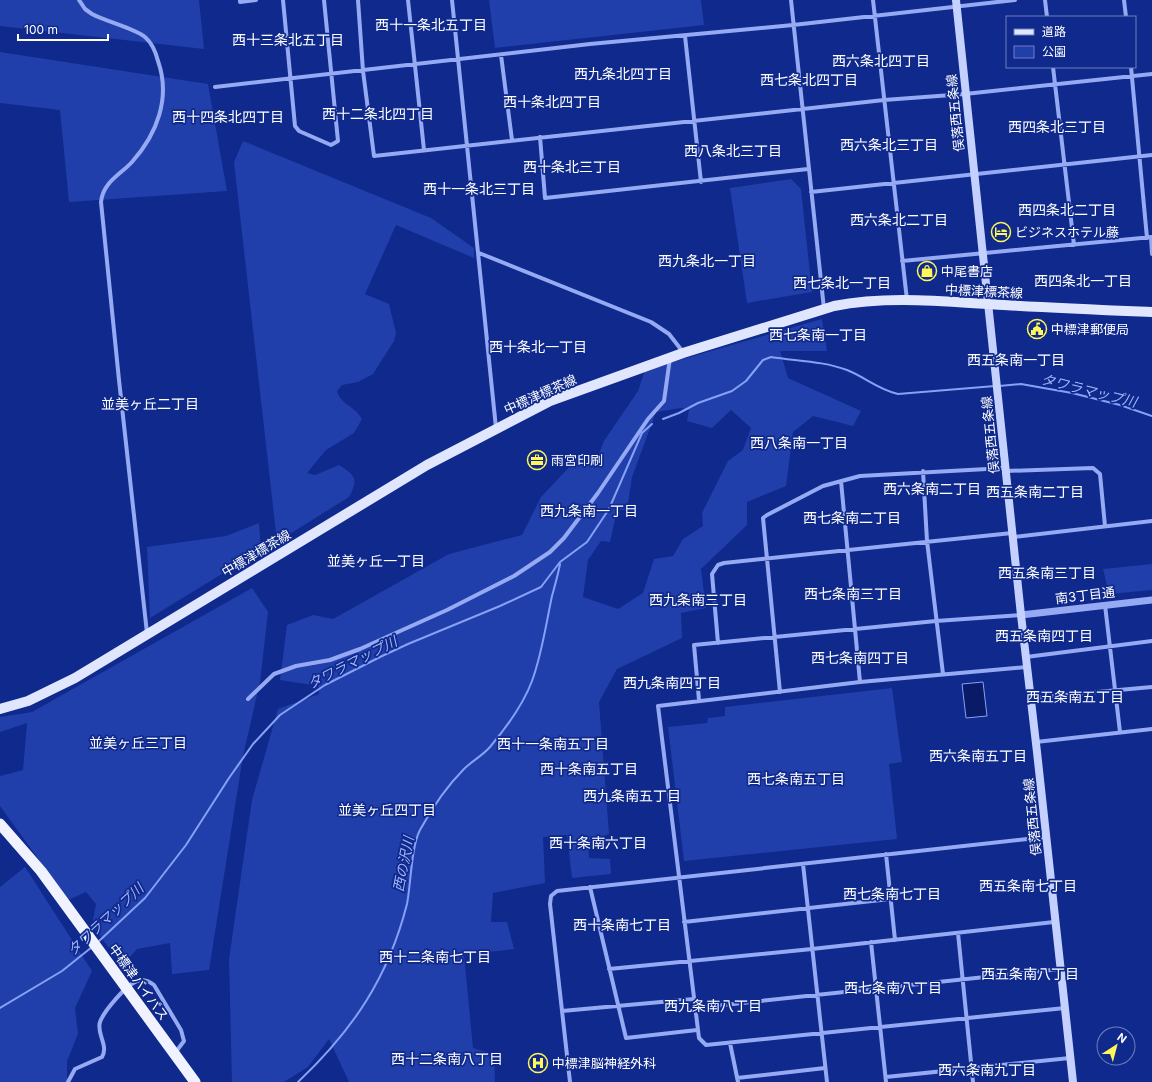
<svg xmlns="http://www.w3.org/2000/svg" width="1152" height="1082" viewBox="0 0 1152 1082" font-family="Inter,'Noto Sans JP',sans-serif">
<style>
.green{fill:#213fab;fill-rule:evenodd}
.water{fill:#091b67;stroke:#87a1f6}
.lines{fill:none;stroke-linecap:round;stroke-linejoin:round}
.stream{stroke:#87a1f6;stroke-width:2}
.minor{stroke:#95aaf3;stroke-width:4}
.tertiary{stroke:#95aaf3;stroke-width:7}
.secondary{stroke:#c4d0fd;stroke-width:8}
.primary{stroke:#e1e6ff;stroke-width:10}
.trunk{stroke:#f0f2ff;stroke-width:11}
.labels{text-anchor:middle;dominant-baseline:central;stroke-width:3.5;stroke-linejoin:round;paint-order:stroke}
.street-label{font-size:13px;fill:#fff;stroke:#0f298c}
.poi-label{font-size:13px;fill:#fff;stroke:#0f298c;text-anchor:start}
.neighbourhood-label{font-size:14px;fill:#fff;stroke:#0f298c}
.water-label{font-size:14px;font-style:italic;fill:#a1b5fa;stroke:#0f298c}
</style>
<rect width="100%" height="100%" fill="#0f298c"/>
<!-- green -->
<path class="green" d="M0,0H199L204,49L0,26Z
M489,0H701L704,25L495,48Z
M0,52L208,84L227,191L69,202L60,110L0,103Z
M243,141L431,218L474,248V258L396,225L365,294L389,304L396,333L394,341L373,374L358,382L342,385L337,391C340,404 356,407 362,419L354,433L326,450L307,473L315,475L339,465C355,475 359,479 349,497L277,542L234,162Z
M791,179L801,189L812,292L747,303L730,188Z
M822,319L827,351H780L788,378L861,411L853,426L813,416L793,432L786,486L747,502V525L701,569L706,608L681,613L682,638L617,669L599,702L609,834L588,841L589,858L610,859L611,874L572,878L567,835L543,837L545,883L493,893L491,922H507L514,949L464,955L473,1048L494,1054L495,1082H349L329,1039L308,1067L284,1082H232L229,959L252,800L278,709L319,694L318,681L312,685L280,680L287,625L313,615L333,619L449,554L522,535L541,497L576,460L592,462L598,456L604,441L638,391L645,370ZM681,408L689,410L687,421L712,428L731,410L751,428L743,450L728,461L702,513L703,526L683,539L673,556L654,559L643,593L618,609L583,597L588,560L601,541L610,542L617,510H627L632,477L656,412Z
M259,523L261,550L150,618L147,547L226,536Z
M1152,564V590L1109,594L1103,569Z
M252,588L268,612L260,682L243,756L209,970L172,974L170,943L137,949L122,966L92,925L96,904L86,892L68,900L0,806V776L23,770L27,723L0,732V717L32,712Z
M892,688L902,762L889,764L897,839L684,861L668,727L707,723L708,718L725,716V707Z
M25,867L92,971L75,1008L78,1034L67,1061V1082H0V887Z"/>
<!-- water -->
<path class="water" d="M983,682L987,716L966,718L962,684Z"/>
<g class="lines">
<!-- stream -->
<path class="stream" d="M999,386L1021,384L1072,393L1120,405L1152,416
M663,419L679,413L698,403L732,391L746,381L763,360L771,357C796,361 823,361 847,370C865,377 877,389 898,394L995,386
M98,942L145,898L186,845L229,778L253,744L280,715L325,685L380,657L408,644L500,606L541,587L560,562L587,542L609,509L642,433L652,424
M0,1008L62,971L92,947
M298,1082C353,1030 388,978 407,904C411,884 411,847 420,830C432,808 447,786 464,769C472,761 482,756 490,747C506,728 523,705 532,681C542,654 546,624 552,596C555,585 558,575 560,564"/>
<!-- minor -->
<path class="minor" d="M79,0L85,9L92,14C107,22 134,28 145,37C152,43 156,53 158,61C171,98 157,134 132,162C120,175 103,182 101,202L119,380L147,633
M240,0V2L256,0
M283,0L295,126L299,131L331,145L338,141L324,0
M358,0L363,71L374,156L884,100L965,94L1152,74
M408,0L424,150
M452,0L496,428
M791,0L824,309
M873,0L907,300
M1045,0L1047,17
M1124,0L1126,17
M685,36L701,182
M501,55L512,140
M1053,67L1074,245
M1131,67L1147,238
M215,87L590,44L793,25L1015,0
M540,137L545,198L808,169
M811,192L1152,155
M1151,237L1152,254
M479,253L651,322L669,334L683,352
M902,261L1152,237
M923,471L927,541L943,674
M1006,471L1093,468L1100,474L1105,526
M841,481L860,682
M1013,537L1152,521
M1105,605L1120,732
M718,643L712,574L718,565L724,563L1012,533
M1026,657L1152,641
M1027,667L860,682L658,706L699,1038L706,1045L1065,1008
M780,692L763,518L767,515L823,486L860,476L1005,468
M1031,698L1152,687
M248,699L274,674L296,666L330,660L360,649L447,610L514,576L550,552L564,538L598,493L648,419L664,401L670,358
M699,700L694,645L936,621L1021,615
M1036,742L1152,729
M886,854L895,940
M803,864L827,1082
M590,887L626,1038L697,1030
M684,922L890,899
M958,933L973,1082
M871,942L886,1082
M609,969L812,949L1054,922
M695,1008L1061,969
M562,1011L694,999
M730,1043L738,1082
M886,1077L1070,1058
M737,1078L825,1068
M68,1082L75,1069L102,1057C109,1045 96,1034 100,1022C104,1011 126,985 137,981C144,979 149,981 154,985L181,1030L184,1041L175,1053
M570,1082L550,904L551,896L557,891L1046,837"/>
<!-- tertiary -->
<path class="tertiary" d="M1021,615L1152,600"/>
<!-- secondary -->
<path class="secondary" d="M956,0L1021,615L1037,752L1073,1082"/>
<!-- primary -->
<path class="primary" d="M0,709L28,701L75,678L427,465L550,401L683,353L834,306C889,295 948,302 1004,305C1053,308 1103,310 1152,312"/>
<!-- trunk -->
<path class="trunk" d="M0,824L41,871L195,1082"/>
</g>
<!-- icons -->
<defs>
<symbol id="hotel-ring" viewBox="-11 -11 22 22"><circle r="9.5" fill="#0f298c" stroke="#fff657" stroke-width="1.5"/><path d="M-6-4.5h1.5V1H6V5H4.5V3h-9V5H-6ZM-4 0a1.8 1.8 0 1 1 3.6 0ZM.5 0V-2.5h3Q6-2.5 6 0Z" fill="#fff657"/></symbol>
<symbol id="shop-ring" viewBox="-11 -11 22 22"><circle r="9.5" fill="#0f298c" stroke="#fff657" stroke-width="1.5"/><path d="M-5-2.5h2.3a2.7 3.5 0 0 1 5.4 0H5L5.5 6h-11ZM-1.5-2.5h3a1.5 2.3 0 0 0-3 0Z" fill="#fff657"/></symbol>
<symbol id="civic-ring" viewBox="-11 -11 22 22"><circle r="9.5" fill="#0f298c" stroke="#fff657" stroke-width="1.5"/><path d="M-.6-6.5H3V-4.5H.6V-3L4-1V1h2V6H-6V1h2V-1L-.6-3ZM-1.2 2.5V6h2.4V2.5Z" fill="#fff657"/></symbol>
<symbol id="office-ring" viewBox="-11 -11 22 22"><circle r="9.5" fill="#0f298c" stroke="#fff657" stroke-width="1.5"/><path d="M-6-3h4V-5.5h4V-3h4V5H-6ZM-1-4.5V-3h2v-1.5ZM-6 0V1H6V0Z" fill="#fff657"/></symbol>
<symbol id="hospital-ring" viewBox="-11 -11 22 22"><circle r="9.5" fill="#0f298c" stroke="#fff657" stroke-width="1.5"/><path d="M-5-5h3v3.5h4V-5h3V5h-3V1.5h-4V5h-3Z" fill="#fff657"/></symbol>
</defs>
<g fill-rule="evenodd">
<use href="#hotel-ring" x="990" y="221" width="22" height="22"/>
<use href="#shop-ring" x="916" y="260" width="22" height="22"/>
<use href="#civic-ring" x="1026" y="318" width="22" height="22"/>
<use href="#office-ring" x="526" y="449" width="22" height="22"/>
<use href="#hospital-ring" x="527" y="1052" width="22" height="22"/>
</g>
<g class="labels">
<!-- street labels -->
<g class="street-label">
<text transform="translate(955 113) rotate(-96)">俣落西五条線</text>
<text transform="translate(984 291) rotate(3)">中標津標茶線</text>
<text transform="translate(540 394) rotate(-24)">中標津標茶線</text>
<text transform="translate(990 435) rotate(-96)">俣落西五条線</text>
<text transform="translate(256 553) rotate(-31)">中標津標茶線</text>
<text transform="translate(1085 595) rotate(-7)">南3丁目通</text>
<text transform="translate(1032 817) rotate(-96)">俣落西五条線</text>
<text transform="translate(139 982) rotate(54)">中標津バイパス</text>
</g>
<!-- poi labels -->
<g class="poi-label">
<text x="1015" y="232">ビジネスホテル藤</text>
<text x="941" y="271">中尾書店</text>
<text x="1051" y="329">中標津郵便局</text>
<text x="551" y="460">雨宮印刷</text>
<text x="552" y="1063">中標津脳神経外科</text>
</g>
<!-- neighbourhood labels -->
<g class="neighbourhood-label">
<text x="431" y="24">西十一条北五丁目</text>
<text x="288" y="39">西十三条北五丁目</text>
<text x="881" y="60">西六条北四丁目</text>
<text x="623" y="73">西九条北四丁目</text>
<text x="809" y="79">西七条北四丁目</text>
<text x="552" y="101">西十条北四丁目</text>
<text x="378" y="113">西十二条北四丁目</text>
<text x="228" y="116">西十四条北四丁目</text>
<text x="1057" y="126">西四条北三丁目</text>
<text x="889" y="144">西六条北三丁目</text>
<text x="733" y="150">西八条北三丁目</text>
<text x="572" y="166">西十条北三丁目</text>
<text x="479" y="188">西十一条北三丁目</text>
<text x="1067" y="209">西四条北二丁目</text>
<text x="899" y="219">西六条北二丁目</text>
<text x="707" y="260">西九条北一丁目</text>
<text x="1083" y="280">西四条北一丁目</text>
<text x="842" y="282">西七条北一丁目</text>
<text x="818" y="334">西七条南一丁目</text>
<text x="538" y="346">西十条北一丁目</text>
<text x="1016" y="359">西五条南一丁目</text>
<text x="150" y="403">並美ヶ丘二丁目</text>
<text x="799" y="442">西八条南一丁目</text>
<text x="932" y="488">西六条南二丁目</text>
<text x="1035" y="491">西五条南二丁目</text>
<text x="589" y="510">西九条南一丁目</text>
<text x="852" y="517">西七条南二丁目</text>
<text x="376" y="560">並美ヶ丘一丁目</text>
<text x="1047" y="572">西五条南三丁目</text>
<text x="853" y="593">西七条南三丁目</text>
<text x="698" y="599">西九条南三丁目</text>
<text x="1044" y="635">西五条南四丁目</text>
<text x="860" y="657">西七条南四丁目</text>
<text x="672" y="682">西九条南四丁目</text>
<text x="1075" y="696">西五条南五丁目</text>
<text x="138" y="742">並美ヶ丘三丁目</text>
<text x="553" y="743">西十一条南五丁目</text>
<text x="978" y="755">西六条南五丁目</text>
<text x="589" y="768">西十条南五丁目</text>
<text x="796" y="778">西七条南五丁目</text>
<text x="632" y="795">西九条南五丁目</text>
<text x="387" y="809">並美ヶ丘四丁目</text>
<text x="598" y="842">西十条南六丁目</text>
<text x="1028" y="885">西五条南七丁目</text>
<text x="892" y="893">西七条南七丁目</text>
<text x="622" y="924">西十条南七丁目</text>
<text x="435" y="956">西十二条南七丁目</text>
<text x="1030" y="973">西五条南八丁目</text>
<text x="893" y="987">西七条南八丁目</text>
<text x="713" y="1005">西九条南八丁目</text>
<text x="447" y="1058">西十二条南八丁目</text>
<text x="987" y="1069">西六条南九丁目</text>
</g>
<!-- water labels -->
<g class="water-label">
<text transform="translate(1089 390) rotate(14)">タワラマップ川</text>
<text transform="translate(352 662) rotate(-27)">タワラマップ川</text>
<text transform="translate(403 864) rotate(-79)">西の沢川</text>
<text transform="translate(105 919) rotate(-43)">タワラマップ川</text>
</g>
</g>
<!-- legend -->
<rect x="1006" y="16" width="130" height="52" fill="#0f298c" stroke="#6f7fba"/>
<rect x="1014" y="29" width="20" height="6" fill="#e1e6ff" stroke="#6f7fba"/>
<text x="1042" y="36" font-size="12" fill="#ffffff">道路</text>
<rect x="1014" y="46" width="20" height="12" fill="#213fab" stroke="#6f7fba"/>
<text x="1042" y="56" font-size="12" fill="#ffffff">公園</text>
<!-- north arrow -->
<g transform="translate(1116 1046) rotate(36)"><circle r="19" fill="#0f298c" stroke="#6f7fba"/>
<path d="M0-3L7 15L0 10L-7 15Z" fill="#fff657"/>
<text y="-6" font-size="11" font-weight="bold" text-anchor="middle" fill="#ffffff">N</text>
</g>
<!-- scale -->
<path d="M18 34v6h90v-6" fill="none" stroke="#ffffff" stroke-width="2"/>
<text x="24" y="34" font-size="12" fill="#ffffff" stroke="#0f298c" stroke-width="3" paint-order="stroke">100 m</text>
</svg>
